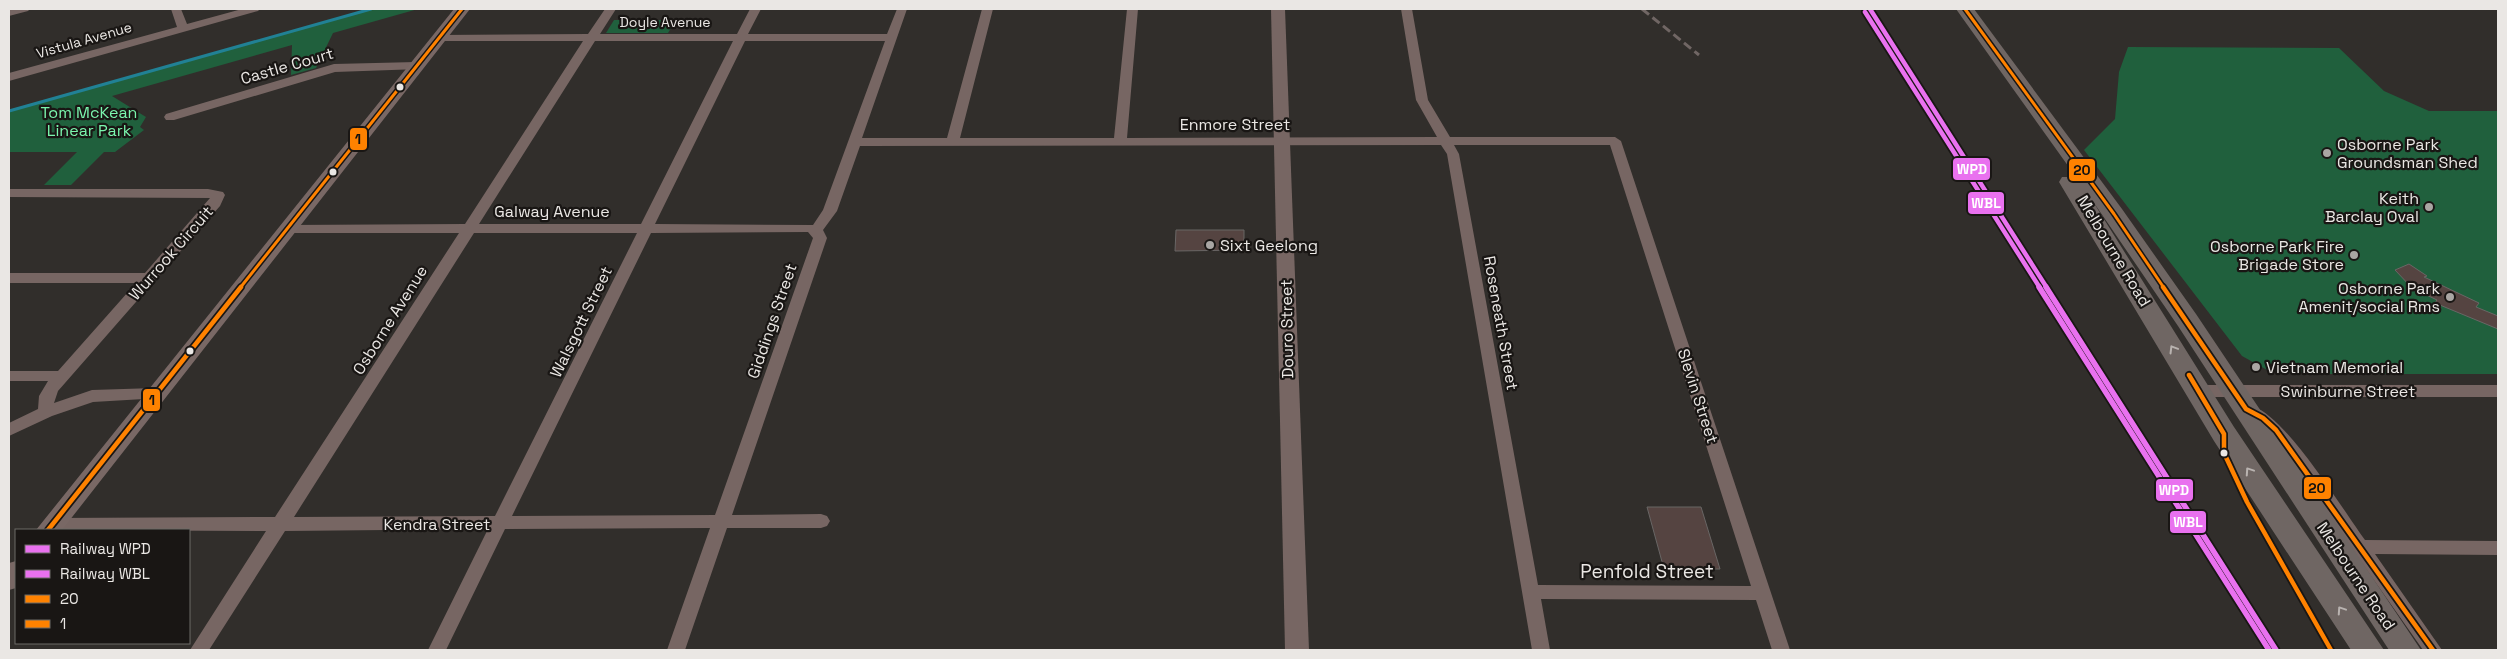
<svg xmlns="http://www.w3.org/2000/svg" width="2507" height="659" viewBox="0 0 2507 659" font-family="'Space Grotesk',sans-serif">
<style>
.green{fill:#20603d}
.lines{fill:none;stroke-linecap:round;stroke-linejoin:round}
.stream{stroke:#218195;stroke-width:3}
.building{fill:#554441;stroke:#696665}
.minor{fill:#776663;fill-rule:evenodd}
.tertiary{fill:#776663;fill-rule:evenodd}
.secondary{fill:#796865;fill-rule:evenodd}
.trunk{fill:#6f6663;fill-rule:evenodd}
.rail{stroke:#706664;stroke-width:3;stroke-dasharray:9 4.5;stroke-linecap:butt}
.bus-1-far1-casing{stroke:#191614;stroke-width:6}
.bus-1-casing{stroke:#191614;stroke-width:8}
.bus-2-far1-casing{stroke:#191614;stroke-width:6}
.bus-2-casing{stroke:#191614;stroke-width:8}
.bus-1-far1{stroke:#ff8200;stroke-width:3}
.bus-1{stroke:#ff8200;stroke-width:4.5}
.bus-2-far1{stroke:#ff8200;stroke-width:3}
.bus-2{stroke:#ff8200;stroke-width:4.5}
.rail-1-far1-casing{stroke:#191614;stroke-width:8}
.rail-1-casing{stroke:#191614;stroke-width:9}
.rail-2-far1-casing{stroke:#191614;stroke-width:8}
.rail-2-casing{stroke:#191614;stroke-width:9}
.rail-1-far1{stroke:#e971ef;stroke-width:4.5}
.rail-1{stroke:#e971ef;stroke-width:5.5}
.rail-2-far1{stroke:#e971ef;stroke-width:4.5}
.rail-2{stroke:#e971ef;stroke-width:5.5}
.oneway{stroke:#b9b3b0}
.bus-dot{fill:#eae7e4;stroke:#191614;stroke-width:2}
.poi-dot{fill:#a9a6a3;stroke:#191614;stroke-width:2}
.labels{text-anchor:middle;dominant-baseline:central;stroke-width:4.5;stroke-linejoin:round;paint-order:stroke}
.far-street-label{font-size:14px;fill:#eae7e4;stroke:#191614}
.street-label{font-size:16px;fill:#eae7e4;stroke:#191614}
.park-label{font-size:16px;fill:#7bf6ae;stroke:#191614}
.poi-label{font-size:16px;fill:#eae7e4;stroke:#191614;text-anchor:start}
.near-street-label{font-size:19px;fill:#eae7e4;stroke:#191614}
.line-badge{stroke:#191614;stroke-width:2}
.badge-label{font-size:14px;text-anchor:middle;font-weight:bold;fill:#fff}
.pale-badge-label{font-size:14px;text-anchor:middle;font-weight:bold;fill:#111}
</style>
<rect width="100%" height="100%" fill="#312e2b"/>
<!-- green -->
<path class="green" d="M369,9H418L333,33L316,68L291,75L292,45L112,96L146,117L140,127L144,130L115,152H104L71,185H44L77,152H9V110Z
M614,20H676L668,33H606Z
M2128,47L2339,48L2384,91L2429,111H2498V374H2327L2269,371L2242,356L2084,150L2115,119L2119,72Z"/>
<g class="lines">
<!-- stream -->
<path class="stream" d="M9,111L371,9"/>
</g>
<!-- building -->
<path class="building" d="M1176,230H1244V250L1175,251Z
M2409,264L2427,276L2424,277L2479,303L2476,307L2498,316V329L2435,303L2437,300L2412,288L2395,270Z
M1647,507H1701L1720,569H1664Z"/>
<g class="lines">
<!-- minor -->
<path class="minor" d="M30,9L28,11L9,16V10Z
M171,9H181L187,24L242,9H260L258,11L9,81V73L177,27Z
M605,9H616L600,34H737L750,9H761L748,34H887L897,9H907L862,138H947L982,9H993L960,138H1114L1127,9H1138L1127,138L1437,137L1416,100L1401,9H1412L1428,100L1450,137H1615L1621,141L1790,650H1772L1756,600L1541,599L1550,650H1532L1447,154L1441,145L860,146L837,211L823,230L827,238L732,515L821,514L827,516L830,521L827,526L821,528H727L685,650H667L710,528L505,529L446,650H428L488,529L285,531L209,650H190L266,531L47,530L43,525L46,520L52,518L275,517L459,233H287L280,229L287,225L465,224L583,41H439L433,38L439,35L588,34ZM595,41H733L641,224H479ZM745,41H885L823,210L813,225L655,224ZM1454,145H1610L1751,586L1538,585L1459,154ZM808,232L813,238L715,515L512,516L651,233ZM474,233H637L495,516L294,517Z
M416,62L422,66L420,69L335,72L174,120H166L164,117L166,114L334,64Z
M9,189H208L223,192L225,195L220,206L58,391L54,403L92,390L155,388L161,390L163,394L161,398L93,402L52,416L9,436V423L38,409L39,396L48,381H9V371H58L136,283H9V273H145L210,198L9,197Z
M2198,385H2498V397H2198L2192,395L2190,391L2192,387Z
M2254,407C2286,417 2343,510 2365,540L2498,541V555L2375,554L2442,650H2423L2279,445L2246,413L2248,409Z"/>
<!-- tertiary -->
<path class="tertiary" d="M1271,9H1285L1309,650H1285Z"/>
<!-- secondary -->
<path class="secondary" d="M454,9H470L62,530H36Z
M16,561V588L9,590V563Z"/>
<!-- trunk -->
<path class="trunk" d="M1956,9H1974L2122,209L2196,314L2421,650H2389L2178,326L2092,200L2234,427L2384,650H2351L2214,441L2059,182L2062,177H2076Z"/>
<!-- rail -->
<path class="rail" d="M1642,9L1699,55"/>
<defs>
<path id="bus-1-far1" d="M1965,9L2114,214L2164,288"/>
<path id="bus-1" d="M2163,287L2246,409L2263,418L2276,430L2433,650
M2189,375L2224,434V453L2247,502L2331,650"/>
<path id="bus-2-far1" d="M240,288L462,9"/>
<path id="bus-2" d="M48,530L241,287"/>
</defs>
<!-- bus-1-far1 casing -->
<use href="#bus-1-far1" class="bus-1-far1-casing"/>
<!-- bus-1 casing -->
<use href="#bus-1" class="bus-1-casing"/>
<!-- bus-2-far1 casing -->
<use href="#bus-2-far1" class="bus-2-far1-casing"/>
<!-- bus-2 casing -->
<use href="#bus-2" class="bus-2-casing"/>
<!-- bus-1-far1 -->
<use href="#bus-1-far1" class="bus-1-far1"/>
<!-- bus-1 -->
<use href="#bus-1" class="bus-1"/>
<!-- bus-2-far1 -->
<use href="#bus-2-far1" class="bus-2-far1"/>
<!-- bus-2 -->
<use href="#bus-2" class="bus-2"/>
<defs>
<path id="rail-1-far1" d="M1870,9L2047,288"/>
<path id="rail-1" d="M2046,287L2276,650"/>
<path id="rail-2-far1" d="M1865,12L2040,288"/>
<path id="rail-2" d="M2039,287L2269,650"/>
</defs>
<!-- rail-1-far1 casing -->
<use href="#rail-1-far1" class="rail-1-far1-casing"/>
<!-- rail-1 casing -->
<use href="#rail-1" class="rail-1-casing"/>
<!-- rail-2-far1 casing -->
<use href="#rail-2-far1" class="rail-2-far1-casing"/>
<!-- rail-2 casing -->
<use href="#rail-2" class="rail-2-casing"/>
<!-- rail-1-far1 -->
<use href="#rail-1-far1" class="rail-1-far1"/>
<!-- rail-1 -->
<use href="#rail-1" class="rail-1"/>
<!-- rail-2-far1 -->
<use href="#rail-2-far1" class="rail-2-far1"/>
<!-- rail-2 -->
<use href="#rail-2" class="rail-2"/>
</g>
<!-- one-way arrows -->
<defs><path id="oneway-chevron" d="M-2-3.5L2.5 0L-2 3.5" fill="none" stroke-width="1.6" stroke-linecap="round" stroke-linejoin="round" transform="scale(1.25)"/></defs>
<g class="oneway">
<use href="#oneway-chevron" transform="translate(2173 349) rotate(-121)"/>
<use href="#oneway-chevron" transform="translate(2249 471) rotate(-124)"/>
<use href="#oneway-chevron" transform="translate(2341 610) rotate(-124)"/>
</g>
<!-- markers -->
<g class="bus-dot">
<circle cx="400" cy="87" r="4.5"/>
<circle cx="333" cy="172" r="4.5"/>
<circle cx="190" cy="351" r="4.5"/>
<circle cx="2224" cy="453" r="4.5"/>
</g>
<g class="poi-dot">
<circle cx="2327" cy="153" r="5"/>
<circle cx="2429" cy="207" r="5"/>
<circle cx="1210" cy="245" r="5"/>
<circle cx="2354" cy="255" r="5"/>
<circle cx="2450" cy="297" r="5"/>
<circle cx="2256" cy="367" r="5"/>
</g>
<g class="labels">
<!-- far-street labels -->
<g class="far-street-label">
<text x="665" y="22">Doyle Avenue</text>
<text transform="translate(84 40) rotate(-16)">Vistula Avenue</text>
</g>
<!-- street labels -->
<g class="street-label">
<text transform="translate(287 66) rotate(-16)">Castle Court</text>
<text x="1235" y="124">Enmore Street</text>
<text x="552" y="211">Galway Avenue</text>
<text transform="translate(2114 251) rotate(59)">Melbourne Road</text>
<text transform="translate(171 253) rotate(-49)">Wurrook Circuit</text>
<text transform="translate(390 320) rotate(-58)">Osborne Avenue</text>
<text transform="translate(772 321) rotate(-71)">Giddings Street</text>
<text transform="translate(581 322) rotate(-64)">Walsgott Street</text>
<text transform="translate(1501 323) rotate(80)">Roseneath Street</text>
<text transform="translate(1287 329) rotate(-91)">Douro Street</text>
<text x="2348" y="391">Swinburne Street</text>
<text transform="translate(1698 396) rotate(72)">Slevin Street</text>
<text x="437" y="524">Kendra Street</text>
<text transform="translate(2356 576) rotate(56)">Melbourne Road</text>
</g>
<!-- park labels -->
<g class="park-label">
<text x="89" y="112">Tom McKean<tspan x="89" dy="18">Linear Park</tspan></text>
</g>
<!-- poi labels -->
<g class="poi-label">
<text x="2337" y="144">Osborne Park<tspan x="2337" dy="18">Groundsman Shed</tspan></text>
<text x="2419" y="198" text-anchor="end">Keith<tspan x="2419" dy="18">Barclay Oval</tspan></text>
<text x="1220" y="245">Sixt Geelong</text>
<text x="2344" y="246" text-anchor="end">Osborne Park Fire<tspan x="2344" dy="18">Brigade Store</tspan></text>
<text x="2440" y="288" text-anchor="end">Osborne Park<tspan x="2440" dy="18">Amenit/social Rms</tspan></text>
<text x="2266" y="367">Vietnam Memorial</text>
</g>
<!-- near-street labels -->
<g class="near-street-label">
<text x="1647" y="571">Penfold Street</text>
</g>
</g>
<g class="line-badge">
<rect x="349" y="127" width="19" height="24" rx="5" fill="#ff8200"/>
<rect x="1952" y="157" width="39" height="24" rx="5" fill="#e971ef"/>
<rect x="2068" y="158" width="28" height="24" rx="5" fill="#ff8200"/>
<rect x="1967" y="191" width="38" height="24" rx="5" fill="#e971ef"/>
<rect x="142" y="388" width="19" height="24" rx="5" fill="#ff8200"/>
<rect x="2303" y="476" width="29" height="24" rx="5" fill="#ff8200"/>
<rect x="2155" y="478" width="39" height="24" rx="5" fill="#e971ef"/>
<rect x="2169" y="510" width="38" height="24" rx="5" fill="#e971ef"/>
</g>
<g class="badge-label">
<text x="1972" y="174">WPD</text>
<text x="1986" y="208">WBL</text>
<text x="2174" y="495">WPD</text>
<text x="2188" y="527">WBL</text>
</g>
<g class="pale-badge-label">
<text x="358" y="144">1</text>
<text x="2082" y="175">20</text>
<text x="152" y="405">1</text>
<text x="2317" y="493">20</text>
</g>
<!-- border -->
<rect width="2507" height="659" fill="none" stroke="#eae7e4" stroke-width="20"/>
<!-- legend -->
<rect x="15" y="529" width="175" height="115" fill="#191614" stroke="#6d6a67"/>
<rect x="25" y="545" width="25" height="8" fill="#e971ef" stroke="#6d6a67"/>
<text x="60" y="554" font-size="15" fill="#eae7e4">Railway WPD</text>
<rect x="25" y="570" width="25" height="8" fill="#e971ef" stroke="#6d6a67"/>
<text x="60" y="579" font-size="15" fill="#eae7e4">Railway WBL</text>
<rect x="25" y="595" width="25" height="8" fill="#ff8200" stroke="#6d6a67"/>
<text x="60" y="604" font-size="15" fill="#eae7e4">20</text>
<rect x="25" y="620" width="25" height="8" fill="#ff8200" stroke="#6d6a67"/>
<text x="60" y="629" font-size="15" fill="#eae7e4">1</text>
</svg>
